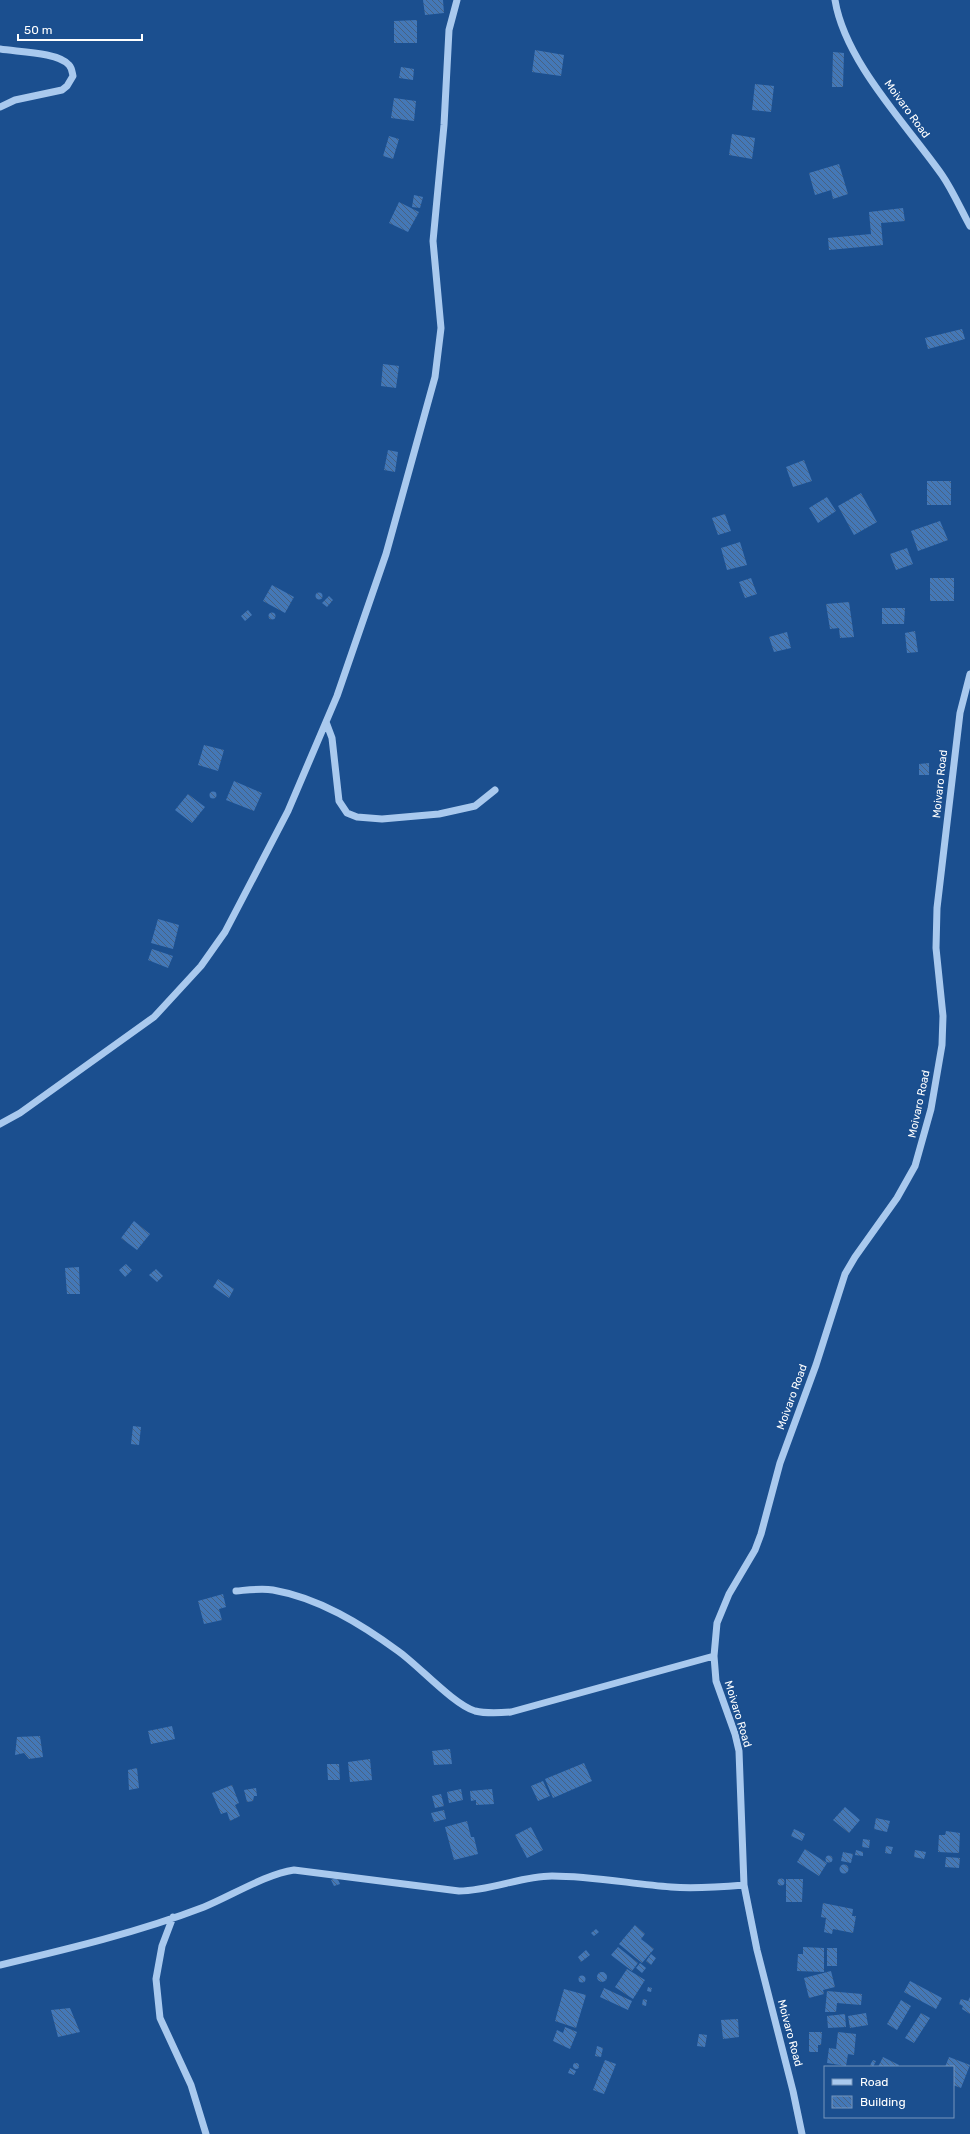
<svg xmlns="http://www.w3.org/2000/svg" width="970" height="2134" viewBox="0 0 970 2134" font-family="Rubik,sans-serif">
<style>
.building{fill:url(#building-back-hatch)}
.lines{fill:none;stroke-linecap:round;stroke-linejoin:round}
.minor{stroke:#a9c9ee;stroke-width:7}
.labels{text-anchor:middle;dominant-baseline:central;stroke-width:3.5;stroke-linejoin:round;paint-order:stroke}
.street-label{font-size:11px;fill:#fff;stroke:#1b4f8f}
</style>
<defs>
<pattern id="building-back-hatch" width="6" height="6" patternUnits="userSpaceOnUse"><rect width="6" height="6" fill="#4478b7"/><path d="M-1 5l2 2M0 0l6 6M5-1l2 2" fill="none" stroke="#486282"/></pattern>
</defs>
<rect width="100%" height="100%" fill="#1b4f8f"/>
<!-- building -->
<path class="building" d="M423,0H443L444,13L425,15Z
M417,20V43H394V21Z
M535,50L564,55L561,76L532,72Z
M833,52L844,53L843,87H832Z
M401,67L414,69L413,80L399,78Z
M755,84L774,86L771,112L752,110Z
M394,98L416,101L414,121L391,118Z
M732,134L755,138L752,159L729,155Z
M389,136L399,139L393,159L383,156Z
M839,164L848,194L833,199L831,190L815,195L809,173Z
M414,195L423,197L420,208L412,207Z
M399,202L419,212L408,232L389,223Z
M903,208L905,221L881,223L883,245L829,250L828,238L871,234L869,212Z
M962,329L965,339L928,349L925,338Z
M383,364L399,366L396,388L381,386Z
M388,450L398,452L395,472L384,470Z
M804,460L812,481L793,487L786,467Z
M927,481H951V505H927Z
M861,493L877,522L854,535L838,506Z
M827,497L836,511L818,523L809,508Z
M725,514L731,531L718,535L712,518Z
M940,521L948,540L918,551L911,531Z
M740,542L747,565L727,570L721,548Z
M907,548L913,564L896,570L890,554Z
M751,578L757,594L745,598L739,582Z
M930,578H954V601H930Z
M272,585L294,597L285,613L263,601Z
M315.5 596a3.5 3.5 0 1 1 7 0a3.5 3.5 0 1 1-7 0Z
M329,596L333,600L327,607L322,603Z
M849,602L854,637L840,638L839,628L830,629L826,604Z
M882,608H905L904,624H882Z
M248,610L252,615L245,621L241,616Z
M268.5 616a3.5 3.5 0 1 1 7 0a3.5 3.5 0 1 1-7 0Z
M915,631L918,652L907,653L905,633Z
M787,632L791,648L774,652L769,637Z
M204,745L224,750L218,771L198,765Z
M929,763V775H919V764Z
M234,781L262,793L254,811L226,800Z
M209.5 795a3.5 3.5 0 1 1 7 0a3.5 3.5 0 1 1-7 0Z
M188,794L205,807L192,823L175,810Z
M158,919L179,925L173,949L151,943Z
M152,949L173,956L168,968L148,960Z
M134,1221L150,1234L137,1250L121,1238Z
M126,1264L132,1270L125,1277L119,1270Z
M79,1267L80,1294H67L65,1268Z
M156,1269L163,1276L157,1282L149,1275Z
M218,1279L234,1289L229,1298L213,1287Z
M133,1426L141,1427L139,1445L131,1444Z
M223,1594L226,1607L219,1609L222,1620L204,1624L198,1601Z
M172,1726L175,1739L151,1744L148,1731Z
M40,1736L43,1757L29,1759L24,1753L15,1755L17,1737Z
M450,1749L452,1764L434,1765L432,1751Z
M370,1759L372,1780L350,1782L348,1762Z
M584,1763L592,1781L553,1798L545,1779Z
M327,1764H339L340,1780H328Z
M137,1768L139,1788L129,1790L128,1770Z
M543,1781L550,1796L538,1801L531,1786Z
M232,1785L239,1803L235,1805L240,1816L230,1821L227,1812L221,1814L212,1793Z
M256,1788L257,1796H254L253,1801L247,1802L244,1790Z
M461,1789L463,1800L449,1803L447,1792Z
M492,1789L494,1804L476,1805V1800L471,1801L470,1791Z
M441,1794L444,1806L435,1808L432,1796Z
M845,1807L860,1820L849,1833L833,1820Z
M444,1810L446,1819L434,1822L431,1813Z
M876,1818L890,1821L887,1832L874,1829Z
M467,1821L471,1837H474L478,1854L454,1860L445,1827Z
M531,1827L543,1850L527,1858L515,1835Z
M794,1829L805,1834L802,1841L791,1836Z
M946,1831L960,1833L959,1853L938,1852L939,1835H945Z
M863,1839L870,1840L869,1848L862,1847Z
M886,1846L893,1847L891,1854L885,1853Z
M805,1849L827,1863L819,1876L797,1862Z
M856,1850L863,1852V1856L855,1855Z
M915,1850L926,1852L924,1859L914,1857Z
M843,1852L853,1854L851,1863L841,1861Z
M825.5 1859a3.5 3.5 0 1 1 7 0a3.5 3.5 0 1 1-7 0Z
M946,1857L960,1858L959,1868L945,1867Z
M839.5 1869a4.5 4.5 0 1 1 9 0a4.5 4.5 0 1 1-9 0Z
M337,1877L340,1884L334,1886L331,1880Z
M777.5 1882a3.5 3.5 0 1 1 7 0a3.5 3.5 0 1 1-7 0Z
M786,1879H803L802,1902H786Z
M823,1903L853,1909L852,1916H856L853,1933L833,1929L832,1934L824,1932L826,1918L821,1917Z
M635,1925L645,1934L641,1939L654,1949L642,1963L619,1944Z
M596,1929L599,1932L594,1936L591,1933Z
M618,1947L638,1963L632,1971L611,1955Z
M803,1947L824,1948V1972L797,1971L798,1954H803Z
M827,1948H837V1966H827Z
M586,1950L590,1955L581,1962L578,1957Z
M651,1954L656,1958L651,1965L646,1961Z
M640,1963L646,1968L642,1973L636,1968Z
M627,1969L645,1980L633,1999L615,1987Z
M831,1971L835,1987L823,1990L824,1994L809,1998L804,1978Z
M597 1977a5 5 0 1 1 10 0a5 5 0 1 1-10 0Z
M578.5 1979a3.5 3.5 0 1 1 7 0a3.5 3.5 0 1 1-7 0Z
M910,1981L942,1998L936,2009L904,1992Z
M648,1987L652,1988L651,1992L647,1991Z
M604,1988L632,2001L628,2010L600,1997Z
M564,1989L586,1995L576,2028L555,2021Z
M827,1991L862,1994L861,2005L837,2003L836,2012H825Z
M970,1997V2014L962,2009L963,2006L959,2004L961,1999L968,2001Z
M643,1999L647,2000L646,2006L642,2005Z
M901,2000L911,2006L897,2030L887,2024Z
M70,2008L80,2032L58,2037L51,2010Z
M866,2013L868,2025L850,2028L848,2016Z
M921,2013L930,2018L914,2043L905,2038Z
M845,2014L846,2027L828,2028L827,2016Z
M738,2019L739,2037L723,2039L721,2020Z
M565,2027L577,2032L570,2049L553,2041L557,2030L563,2033Z
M809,2032H822L821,2045H818V2052H809Z
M838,2032L856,2034L854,2055L848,2054L846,2066L827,2063L829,2048L836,2049Z
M699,2034L707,2035L705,2047L697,2046Z
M597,2046L603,2048L601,2057L595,2056Z
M883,2057L899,2065L898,2067H878Z
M949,2057L970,2065L961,2088L953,2085V2067H945Z
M605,2060L616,2064L604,2094L593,2090Z
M873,2060L876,2061L873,2067L870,2065Z
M573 2066a3 3 0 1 1 6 0a3 3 0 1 1-6 0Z
M570,2068L576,2071L574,2075L568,2073Z"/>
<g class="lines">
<!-- minor -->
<path class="minor" d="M835,0C845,62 907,125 942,175C953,191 961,210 970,226
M0,49C17,52 58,52 69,65C72,68 72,72 73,76L67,86L62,90L15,100L0,107
M326,722L332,738L339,801L347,813L357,817L382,819L439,814L475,806L495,790
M0,1124L20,1113L154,1017L201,966L225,932L288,811L337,696L386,554L435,377L441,328L433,241L444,125L449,30L457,0
M236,1591C248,1590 261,1588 273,1590C319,1598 361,1624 398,1651C418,1665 454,1705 475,1711C487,1714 499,1713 511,1712L714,1656
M173,1917L162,1946L156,1979L160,2018L191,2085L206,2134
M0,1965C68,1949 139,1932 204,1907C231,1896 266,1874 294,1870L459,1891C491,1891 521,1876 552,1876C592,1876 632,1884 671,1887C696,1889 720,1887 744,1885
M802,2134L793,2091L757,1950L744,1885L739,1751L735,1734L716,1681L714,1656L717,1623L729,1594L755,1550L761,1534L780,1463L816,1365L845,1274L855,1257L897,1198L915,1166L931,1109L942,1045L943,1016L936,948L937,908L960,713L970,674"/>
</g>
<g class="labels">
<!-- street labels -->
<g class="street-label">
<text transform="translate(907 109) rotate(54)">Moivaro Road</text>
<text transform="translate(940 784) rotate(-84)">Moivaro Road</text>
<text transform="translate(919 1104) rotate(-78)">Moivaro Road</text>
<text transform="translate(792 1397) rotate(-70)">Moivaro Road</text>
<text transform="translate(738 1714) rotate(73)">Moivaro Road</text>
<text transform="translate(790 2033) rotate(75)">Moivaro Road</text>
</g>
</g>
<!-- legend -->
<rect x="824" y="2066" width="130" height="52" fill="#1b4f8f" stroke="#7695bc"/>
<rect x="832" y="2079" width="20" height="6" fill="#a9c9ee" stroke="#7695bc"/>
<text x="860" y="2086" font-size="12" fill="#ffffff">Road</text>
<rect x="832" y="2096" width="20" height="12" fill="url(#building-back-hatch)" stroke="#7695bc"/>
<text x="860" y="2106" font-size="12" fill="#ffffff">Building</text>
<!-- scale -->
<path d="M18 34v6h124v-6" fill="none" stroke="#ffffff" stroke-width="2"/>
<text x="24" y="34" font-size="12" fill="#ffffff" stroke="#1b4f8f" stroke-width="3" paint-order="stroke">50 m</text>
</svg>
